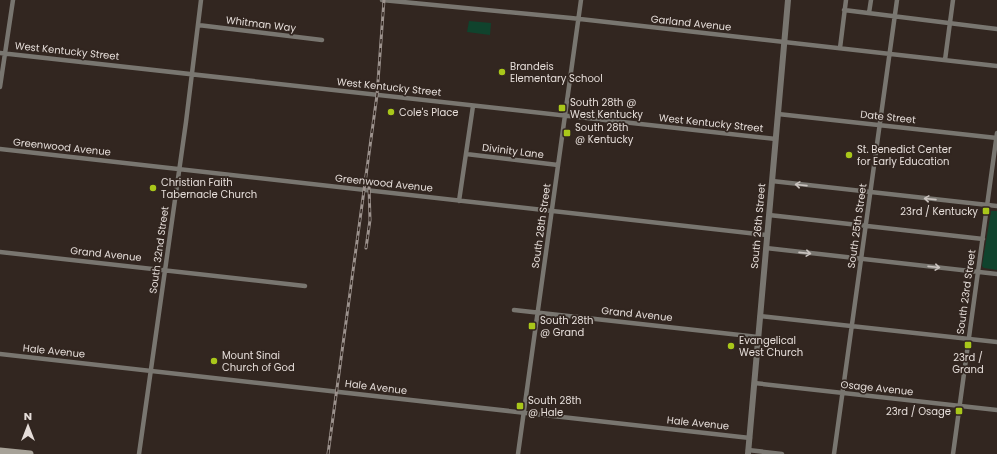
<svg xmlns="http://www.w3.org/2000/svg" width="997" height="454" viewBox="0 0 997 454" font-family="Poppins,sans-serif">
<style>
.green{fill:#10432d}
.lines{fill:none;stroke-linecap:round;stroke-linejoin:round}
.minor{stroke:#797670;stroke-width:4.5}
.tertiary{stroke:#797670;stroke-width:6}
.secondary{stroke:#a7a298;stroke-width:7}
.rail-casing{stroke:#9c928d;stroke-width:3}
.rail{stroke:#322620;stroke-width:1.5;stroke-dasharray:4.5;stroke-linecap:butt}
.oneway{stroke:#cac3bf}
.poi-dot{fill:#a9c71a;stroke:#322620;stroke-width:1.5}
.labels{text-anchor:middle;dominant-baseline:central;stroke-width:3.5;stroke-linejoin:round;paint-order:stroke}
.street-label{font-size:10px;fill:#e5ddd9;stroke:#322620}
.poi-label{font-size:10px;fill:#e5ddd9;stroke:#322620;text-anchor:start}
</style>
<rect width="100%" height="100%" fill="#322620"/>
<!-- green -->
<path class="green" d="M469,21L491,23L490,35L467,32Z
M991,211H997V270L984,268L982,266Z"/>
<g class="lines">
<!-- minor -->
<path class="minor" d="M382,0L571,18L997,66
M844,10L997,29
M869,13L871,0
M198,25L322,40
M840,48L846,0
M0,53L776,139
M945,60L953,0
M0,87L13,0
M778,114L997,138
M0,149L766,235
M466,154L558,165
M772,181L997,206
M459,201L473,106
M769,215L983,239
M766,248L997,274
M0,252L305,286
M514,310L758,337
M760,316L997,342
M0,354L750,438
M754,383L997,410
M748,450L782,454
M139,454L186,122L201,0
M518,454L581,0
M834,454L897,0
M953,454L997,133"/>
<!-- tertiary -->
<path class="tertiary" d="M748,454L788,0"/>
<!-- secondary -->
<path class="secondary" d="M0,451L30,454"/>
<defs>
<path id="rail" d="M366,248L370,220L369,187
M328,454L377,95L384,0"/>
</defs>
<!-- rail casing -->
<use href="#rail" class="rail-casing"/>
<!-- rail -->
<use href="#rail" class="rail"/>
</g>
<!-- one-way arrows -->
<defs><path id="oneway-shaft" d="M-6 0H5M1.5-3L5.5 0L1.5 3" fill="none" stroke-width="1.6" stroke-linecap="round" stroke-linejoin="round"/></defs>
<g class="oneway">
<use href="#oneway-shaft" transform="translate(801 185) rotate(-174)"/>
<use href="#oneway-shaft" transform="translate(930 199) rotate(-174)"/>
<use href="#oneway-shaft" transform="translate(805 253) rotate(6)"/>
<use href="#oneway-shaft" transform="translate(934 267) rotate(6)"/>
</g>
<!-- markers -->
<g class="poi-dot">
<circle cx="502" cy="72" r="4"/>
<rect x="558" y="104" width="8" height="8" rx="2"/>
<circle cx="391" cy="112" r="4"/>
<rect x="563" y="129" width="8" height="8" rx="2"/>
<circle cx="849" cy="155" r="4"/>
<circle cx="153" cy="188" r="4"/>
<rect x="982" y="207" width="8" height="8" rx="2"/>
<rect x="528" y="322" width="8" height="8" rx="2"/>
<rect x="964" y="341" width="8" height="8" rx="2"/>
<circle cx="731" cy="346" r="4"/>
<circle cx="214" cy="361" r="4"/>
<rect x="516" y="402" width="8" height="8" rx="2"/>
<rect x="955" y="407" width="8" height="8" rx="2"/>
</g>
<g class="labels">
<!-- street labels -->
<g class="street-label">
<text transform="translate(691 23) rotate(6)">Garland Avenue</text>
<text transform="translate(261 24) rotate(7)">Whitman Way</text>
<text transform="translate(67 51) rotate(6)">West Kentucky Street</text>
<text transform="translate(389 87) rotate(6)">West Kentucky Street</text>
<text transform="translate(888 117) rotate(6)">Date Street</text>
<text transform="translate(711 123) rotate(6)">West Kentucky Street</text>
<text transform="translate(62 147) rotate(6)">Greenwood Avenue</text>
<text transform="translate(513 151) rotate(7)">Divinity Lane</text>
<text transform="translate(384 183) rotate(6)">Greenwood Avenue</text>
<text transform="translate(541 226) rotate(-82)">South 28th Street</text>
<text transform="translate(758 226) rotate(-85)">South 26th Street</text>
<text transform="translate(857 226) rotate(-82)">South 25th Street</text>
<text transform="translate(159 250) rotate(-82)">South 32nd Street</text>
<text transform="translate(106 254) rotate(6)">Grand Avenue</text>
<text transform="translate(966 292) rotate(-82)">South 23rd Street</text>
<text transform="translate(637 314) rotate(6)">Grand Avenue</text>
<text transform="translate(54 351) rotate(6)">Hale Avenue</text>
<text transform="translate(376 387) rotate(7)">Hale Avenue</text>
<text transform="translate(877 388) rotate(6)">Osage Avenue</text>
<text transform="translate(698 423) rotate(6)">Hale Avenue</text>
</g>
<!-- poi labels -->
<g class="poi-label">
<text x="510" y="66">Brandeis<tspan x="510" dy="12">Elementary School</tspan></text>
<text x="570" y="102">South 28th @<tspan x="570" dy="12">West Kentucky</tspan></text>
<text x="399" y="112">Cole's Place</text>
<text x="575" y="127">South 28th<tspan x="575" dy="12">@ Kentucky</tspan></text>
<text x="857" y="149">St. Benedict Center<tspan x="857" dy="12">for Early Education</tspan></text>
<text x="161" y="182">Christian Faith<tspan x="161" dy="12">Tabernacle Church</tspan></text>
<text x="978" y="211" text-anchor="end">23rd / Kentucky</text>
<text x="540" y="320">South 28th<tspan x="540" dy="12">@ Grand</tspan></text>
<text x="739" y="340">Evangelical<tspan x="739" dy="12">West Church</tspan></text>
<text x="222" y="355">Mount Sinai<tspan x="222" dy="12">Church of God</tspan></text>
<text x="968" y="357" text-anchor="middle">23rd /<tspan x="968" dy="12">Grand</tspan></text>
<text x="528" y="400">South 28th<tspan x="528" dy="12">@ Hale</tspan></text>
<text x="951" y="411" text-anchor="end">23rd / Osage</text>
</g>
</g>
<!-- north arrow -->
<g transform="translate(28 426)" stroke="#322620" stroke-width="3" paint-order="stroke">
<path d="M0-3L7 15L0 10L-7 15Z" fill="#e5ddd9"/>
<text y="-6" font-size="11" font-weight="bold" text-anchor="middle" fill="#e5ddd9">N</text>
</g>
</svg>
